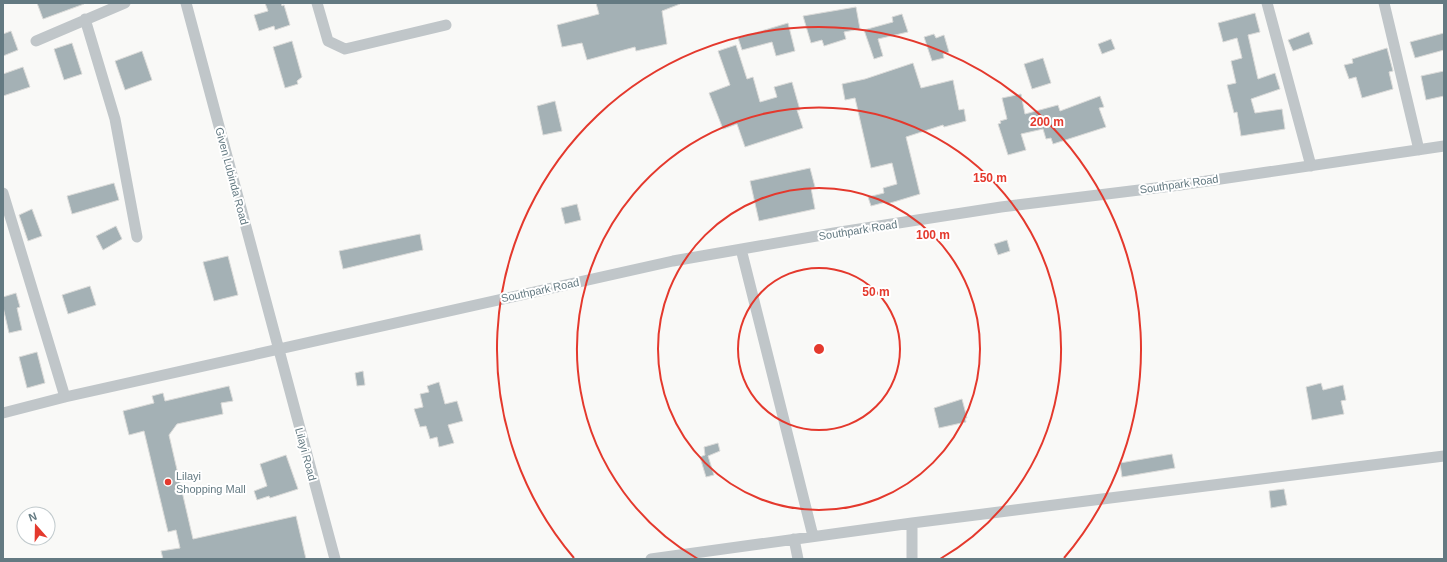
<svg xmlns="http://www.w3.org/2000/svg" width="1447" height="562" viewBox="0 0 1447 562" font-family="Helvetica,sans-serif">
<style>
.building{fill:#a4b1b5;stroke:#dbdbd9}
.lines{fill:none;stroke-linecap:round;stroke-linejoin:round}
.minor{stroke:#c0c6c9;stroke-width:11}
.ring{fill:none;stroke:#e4392d;stroke-width:2}
.poi-dot{fill:#e4392d;stroke:#fff;stroke-width:1.5}
.labels{text-anchor:middle;dominant-baseline:central;stroke-width:4;stroke-linejoin:round;paint-order:stroke}
.street-label{font-size:11px;fill:#647a82;stroke:#fff}
.poi-label{font-size:11px;fill:#647a82;stroke:#fff;text-anchor:start}
.centre{fill:#e4392d;stroke:#fff;stroke-width:2}
.ring-label{font-size:12px;text-anchor:middle;font-weight:bold;fill:#e4392d;stroke:#fff;stroke-width:4;stroke-linejoin:round;paint-order:stroke}
</style>
<rect width="100%" height="100%" fill="#f9f9f7"/>
<!-- building -->
<path class="building" d="M37,3H84V4L43,19Z
M265,3H281L282,6L284,5L290,25L275,30L274,26L259,31L254,15L268,11Z
M596,3H680V4L662,11L667,44L636,51L635,47L587,60L582,43L562,47L557,25L599,14Z
M856,7L860,29L844,32L846,39L824,46L822,40L811,43L803,16Z
M1255,13L1260,32L1248,35L1258,79L1275,73L1280,89L1251,99L1255,113L1282,109L1285,129L1241,136L1237,112L1234,113L1227,85L1236,83L1231,61L1242,58L1237,38L1223,42L1218,23Z
M902,14L908,32L878,39L883,56L874,59L864,30L893,22L892,17Z
M788,23L795,51L776,56L772,42L742,50L738,38Z
M11,31L18,50L3,56V34Z
M1309,32L1313,44L1293,51L1288,40Z
M1444,33V50L1415,58L1410,42Z
M934,34L936,38L944,35L949,52L943,54L944,58L932,61L924,37Z
M1111,39L1115,49L1102,54L1098,44Z
M292,41L302,77L297,81L298,84L285,88L273,47Z
M72,43L82,74L64,80L54,49Z
M736,45L747,79L753,77L760,102L777,97L774,87L792,82L800,110H797L803,128L745,147L737,124L723,129L709,93L730,85L718,51Z
M1387,48L1393,71L1389,72L1393,89L1362,98L1356,77L1349,79L1344,65L1353,63L1352,59Z
M142,51L152,80L125,90L115,61Z
M1043,58L1051,83L1032,89L1024,64Z
M913,63L921,88L953,80L959,110L964,109L966,121L944,127L943,125L906,137L920,194L887,204L886,202L871,206L868,197L884,193L883,188L897,184L892,163L871,168L855,98L845,100L842,84L865,79Z
M23,67L30,87L3,96V74Z
M1444,71V96L1426,100L1421,76Z
M1021,94L1025,114L1058,105L1060,111L1100,96L1104,107L1099,108L1106,127L1053,144L1051,138L1046,139L1043,129L1021,134L1026,150L1008,155L998,124L1001,123L1000,121L1007,119L1002,98Z
M555,101L562,131L543,135L537,106Z
M810,168L815,187L811,188L815,209L759,221L750,181Z
M114,183L119,200L72,214L67,196Z
M577,204L581,220L565,224L561,208Z
M32,209L42,236L28,241L19,215Z
M116,226L122,239L103,250L96,236Z
M420,234L423,250L343,269L339,251Z
M1007,240L1010,251L998,255L994,244Z
M228,256L238,295L214,301L203,262Z
M90,286L96,305L68,314L62,295Z
M16,293L20,307L17,308L22,330L9,333L3,307V297Z
M37,352L45,383L27,388L19,357Z
M363,371L365,385L357,386L355,373Z
M439,382L445,404L457,401L463,421L448,425L454,443L439,447L437,437L430,439L426,426L420,427L414,409L423,407L420,394L429,392L427,386Z
M1321,383L1323,390L1343,385L1346,400L1341,401L1344,414L1312,420L1306,387Z
M229,386L233,401L221,403L223,414L177,424L169,435L193,539L296,516L306,559H163L161,551L180,548L176,530L168,532L144,431L129,435L123,411L154,403L152,396L163,393L165,401Z
M962,399L967,418H965L966,422L939,428L934,408Z
M718,443L720,451L708,456L714,475L706,477L700,457L705,455L704,447Z
M1172,454L1175,468L1122,477L1120,463Z
M286,455L298,489L270,498L269,496L257,500L254,491L267,486L260,464Z
M1284,489L1287,505L1271,508L1269,491Z"/>
<g class="lines">
<!-- minor -->
<path class="minor" d="M186,3L335,559
M317,3L328,41L345,49L446,25
M1267,3L1311,166
M1384,3L1419,150
M85,19L115,119L137,237
M36,41L125,3
M3,193L65,397
M741,249L813,536
M3,413L65,397L673,261L834,233L1001,207L1180,185L1444,146
M794,539L798,559
M651,559L912,523L1444,456
M912,559V523"/>
</g>
<!-- distance rings -->
<g class="ring">
<circle cx="819" cy="349" r="81"/>
<circle cx="819" cy="349" r="161"/>
<path d="M698 559A242 242 0 1 1 940 559"/>
<path d="M574 558A322 322 0 1 1 1064 558"/>
</g>
<!-- markers -->
<circle class="poi-dot" cx="168" cy="482" r="4"/>
<g class="labels">
<!-- street labels -->
<g class="street-label">
<text transform="translate(232 176) rotate(75)">Given Lubinda Road</text>
<text transform="translate(1179 184) rotate(-8)">Southpark Road</text>
<text transform="translate(858 230) rotate(-9)">Southpark Road</text>
<text transform="translate(540 290) rotate(-12)">Southpark Road</text>
<text transform="translate(306 454) rotate(75)">Lilayi Road</text>
</g>
<!-- poi labels -->
<g class="poi-label">
<text x="176" y="476">Lilayi<tspan x="176" dy="13">Shopping Mall</tspan></text>
</g>
</g>
<circle cx="819" cy="349" r="6" class="centre"/>
<g class="ring-label">
<text x="1047" y="126">200 m</text>
<text x="990" y="182">150 m</text>
<text x="933" y="239">100 m</text>
<text x="876" y="296">50 m</text>
</g>
<!-- border -->
<rect width="1447" height="562" fill="none" stroke="#647a82" stroke-width="8"/>
<!-- north arrow -->
<g transform="translate(36 526) rotate(340)"><circle r="19" fill="#ffffff" stroke="#c1cacd"/>
<path d="M0-3L7 15L0 10L-7 15Z" fill="#e4392d"/>
<text y="-6" font-size="11" font-weight="bold" text-anchor="middle" fill="#647a82">N</text>
</g>
</svg>
